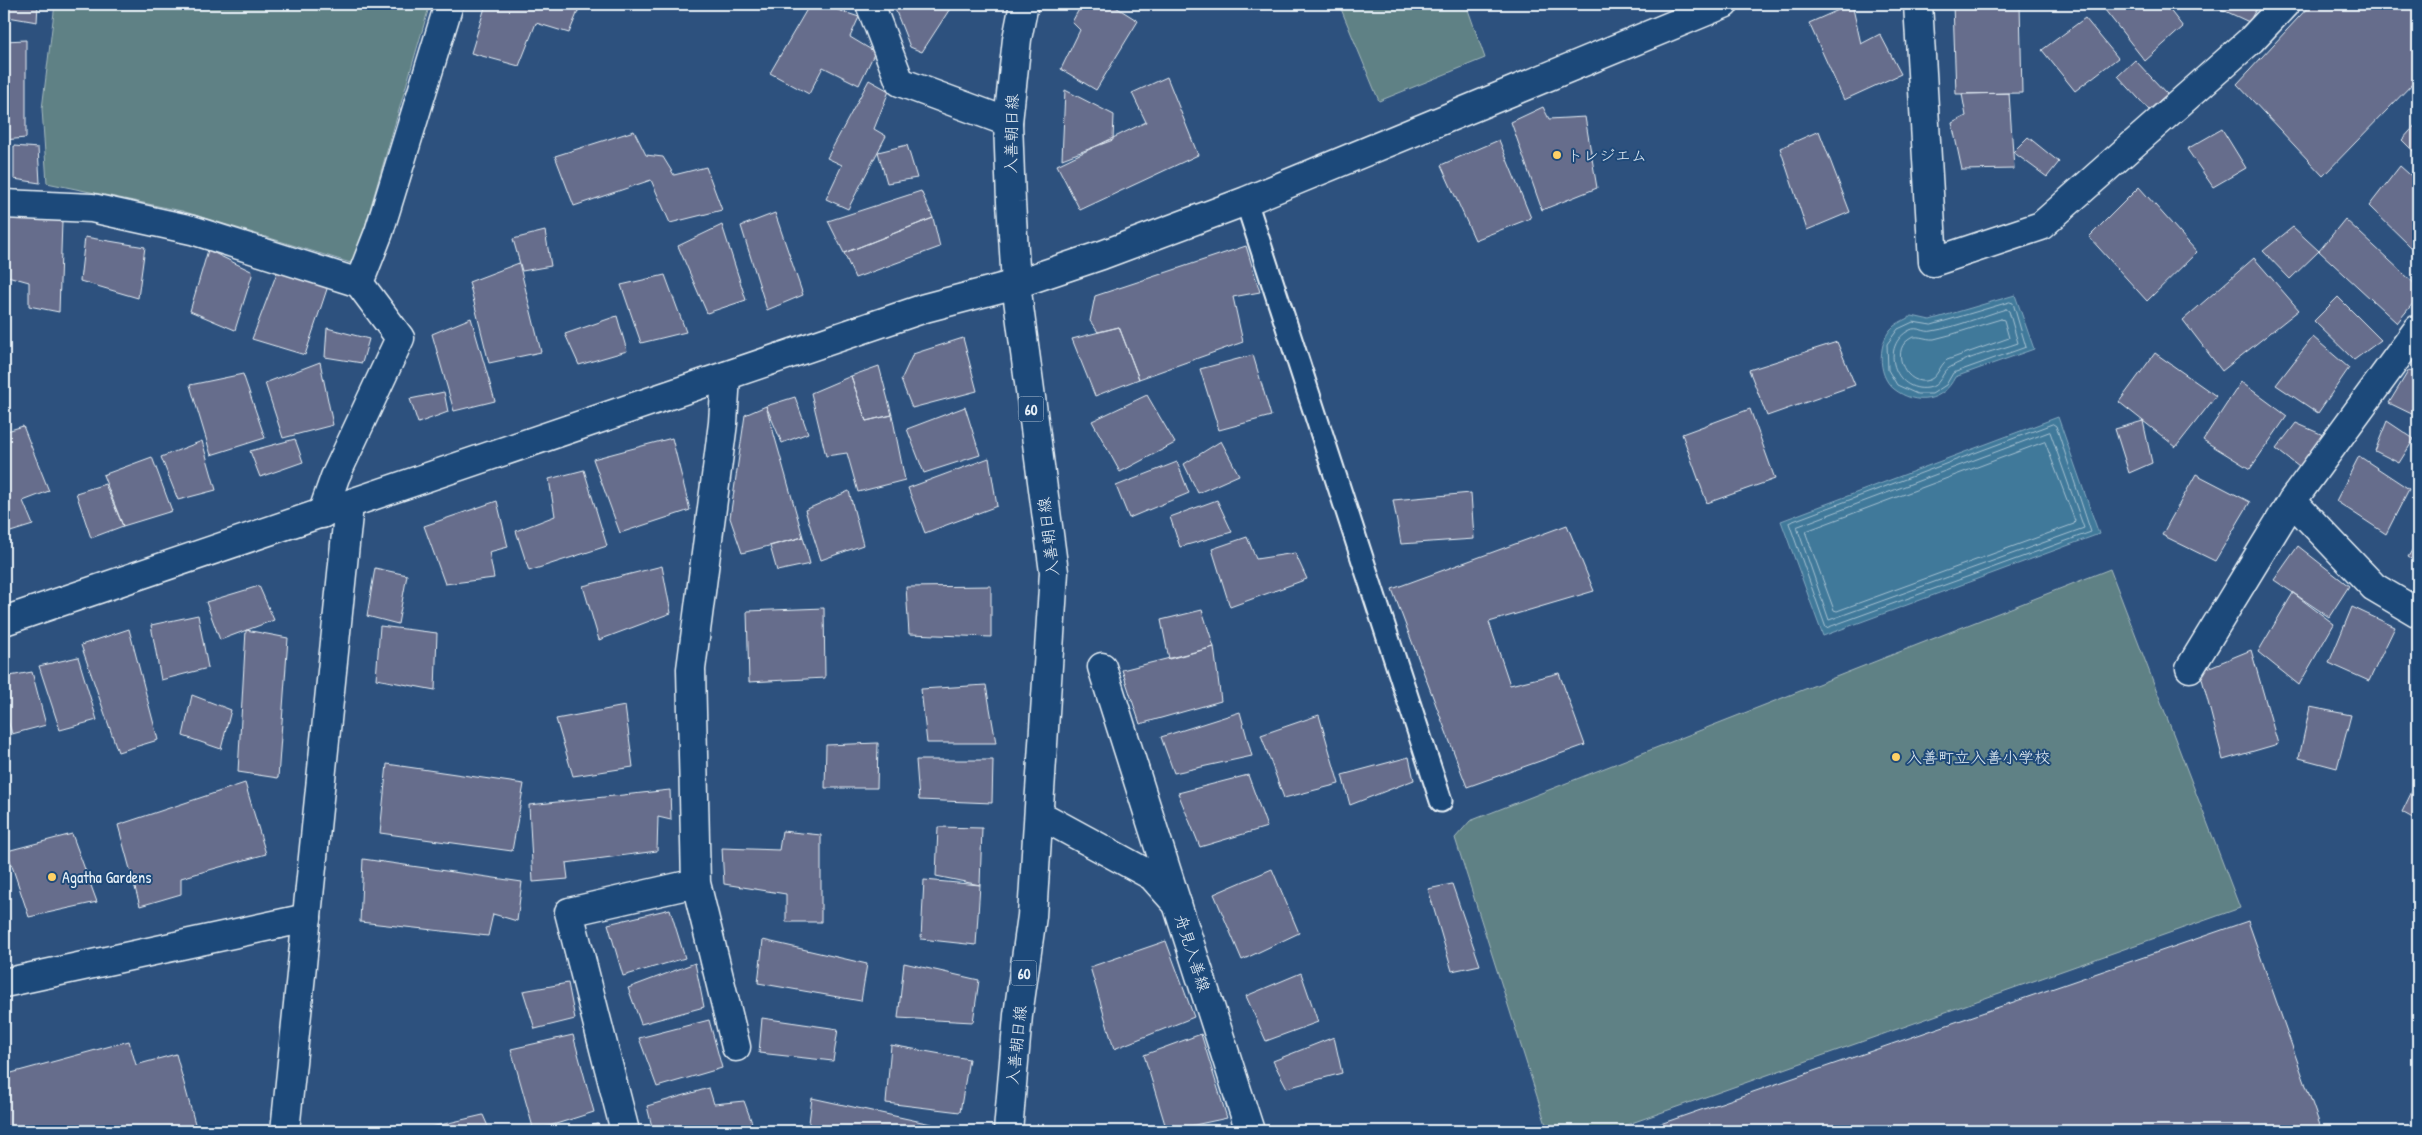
<svg xmlns="http://www.w3.org/2000/svg" width="2422" height="1135" viewBox="0 0 2422 1135" font-family="'Patrick Hand','Klee One',sans-serif">
<style>
.green{fill:#5f8185;stroke:#a4b9be}
.water{fill:#40799a;stroke:#83a9c0}
.lines{fill:none;stroke-linecap:round;stroke-linejoin:round}
.shore{stroke:#a5c1d2;stroke-width:1}
.building{fill:#666d8c;stroke:#e8f1f8}
.lane-casing{stroke:#e8f1f8;stroke-width:25}
.street-casing{stroke:#e8f1f8;stroke-width:31}
.secondary-casing{stroke:#e8f1f8;stroke-width:31}
.primary-casing{stroke:#e8f1f8;stroke-width:31}
.lane{stroke:#1f4a7a;stroke-width:21}
.street{stroke:#1f4a7a;stroke-width:28}
.secondary{stroke:#1f4a7a;stroke-width:28}
.primary{stroke:#1f4a7a;stroke-width:28}
.poi-dot{fill:#ffd166;stroke:#1f4a7a;stroke-width:2}
.labels{text-anchor:middle;dominant-baseline:central;stroke-width:4;stroke-linejoin:round;paint-order:stroke}
.shield{fill:#1f4a7a;stroke:#acbfd2;stroke-width:1}
.shield-label{font-size:15px;font-weight:bold;fill:#e8f1f8}
.street-label{font-size:16px;fill:#e8f1f8;stroke:#1f4a7a}
.poi-label{font-size:16px;fill:#e8f1f8;stroke:#1f4a7a;text-anchor:start}
</style>
<rect width="100%" height="100%" fill="#2d517e"/>
<filter id="ink" filterUnits="userSpaceOnUse"><feTurbulence type="fractalNoise" baseFrequency=".02" numOctaves="2"/><feDisplacementMap in="SourceGraphic" scale="10" xChannelSelector="R" yChannelSelector="G"/><feConvolveMatrix kernelMatrix="1 2 1 2 8 2 1 2 1" color-interpolation-filters="sRGB"/></filter>
<g filter="url(#ink)">
<!-- green -->
<path class="green" d="M55,4H430L354,264L182,211L47,183L42,109Z
M1339,4H1466L1485,58L1379,101Z
M2110,569L2240,908L1609,1131H1548L1455,838L1470,821Z"/>
<!-- water -->
<path class="water" d="M2015,295L2034,349L1955,377C1943,402 1916,406 1894,389C1876,375 1878,339 1894,326C1899,322 1906,319 1912,316L1930,320Z
M2058,417L2099,534L1823,636L1781,521Z"/>
<g class="lines">
<!-- shore -->
<path class="shore" d="M2010,302L2013,303L2026,347L1953,373L1946,385L1932,394H1917L1897,385L1888,370L1887,344L1898,329L1913,322L1931,325Z
M2006,309L2009,311L2018,343C1999,350 1966,357 1949,368C1941,373 1941,386 1928,388C1894,393 1879,345 1910,330C1917,326 1925,333 1932,331C1957,327 1982,316 2006,309Z
M2001,319L2004,320L2009,338L1947,360C1939,366 1938,377 1929,380C1907,388 1890,352 1908,340C1916,333 1925,340 1934,339C1957,334 1979,325 2001,319Z
M2053,424L2056,426L2091,532L1826,628L1789,523Z
M2050,432L2084,528L1829,620L1797,527Z
M2045,442L2075,521L2074,524L1837,611L1834,610L1806,534L1807,531Z"/>
</g>
<!-- building -->
<path class="building" d="M9,4H38L37,22L8,17Z
M486,4H581L569,33L536,23L519,66L471,53Z
M810,4H820L859,17L850,37L875,52L859,85L823,67L809,94L770,73Z
M893,4H953L922,52L910,47Z
M1082,4H1111L1138,21L1096,90L1061,69L1080,30L1072,22Z
M1852,4L1861,44L1880,34L1901,74L1844,100L1809,23Z
M1953,4H2020L2022,93L1956,94Z
M2165,4L2183,27L2145,61L2101,5Z
M2210,4H2259L2249,22Z
M2311,4H2418V78L2323,176L2237,84Z
M2085,18L2118,58L2075,91L2042,50Z
M26,40V138L4,140V41Z
M2135,60L2167,94L2149,110L2118,76Z
M1167,77L1198,155L1080,210L1057,165L1146,122L1132,93Z
M869,80L889,91L874,129L886,136L848,209L826,199L842,165L827,158Z
M1065,90L1114,115L1113,140L1062,159Z
M2009,93L2014,169L1962,170L1952,123L1966,116L1962,94Z
M1543,107L1549,119L1585,117L1597,188L1542,210L1511,122Z
M2418,122V156L2402,140Z
M2222,129L2246,168L2213,187L2187,149Z
M634,131L646,155L663,157L674,175L706,167L722,210L670,223L651,180L574,206L555,156Z
M1819,131L1850,212L1807,230L1780,148Z
M2028,137L2059,162L2047,177L2013,152Z
M1499,140L1531,218L1475,240L1441,165Z
M907,145L917,178L887,183L878,152Z
M14,146L38,148L40,183L14,179Z
M2400,166L2418,182V241L2412,248L2369,206Z
M2139,187L2197,252L2147,301L2089,237Z
M921,191L933,218L844,253L828,221Z
M775,213L803,295L767,310L741,226Z
M5,217L62,221L59,312L29,306V282L4,275Z
M933,218L940,247L855,278L844,253Z
M2345,219L2418,287V297L2397,323L2319,251Z
M722,225L746,300L707,313L678,246Z
M2293,227L2319,251L2290,279L2263,251Z
M545,231L551,266L522,271L513,239Z
M85,237L145,247L138,298L80,281Z
M1246,246L1260,292L1233,297L1243,342L1139,379L1119,327L1098,332L1090,321L1095,296Z
M208,250L253,272L235,330L190,311Z
M2254,258L2299,310L2222,371L2183,320Z
M519,263L541,352L489,363L469,282Z
M278,270L328,286L305,355L252,339Z
M665,275L686,332L641,343L621,285Z
M2338,297L2381,340L2354,360L2314,321Z
M617,316L627,351L579,365L565,334Z
M471,318L495,401L454,411L432,334Z
M1119,327L1139,379L1095,396L1072,339Z
M327,328L369,339L362,363L325,357Z
M2313,337L2349,368L2318,413L2276,385Z
M963,338L977,391L912,408L901,380L913,354Z
M1837,342L1855,385L1767,416L1749,370Z
M2155,353L2216,396L2176,447L2119,402Z
M1253,355L1271,416L1219,430L1200,369Z
M320,362L333,425L283,438L265,383Z
M879,366L892,415L866,421L851,376Z
M2409,370L2418,375V417L2389,403Z
M243,374L265,438L211,455L190,385Z
M851,376L866,421L892,415L905,480L858,492L847,453L826,456L811,393Z
M2241,382L2287,416L2250,469L2203,440Z
M444,392L448,412L418,423L410,399Z
M1147,395L1175,443L1120,472L1092,421Z
M795,397L808,433L782,443L766,406Z
M766,406L803,537L742,553L730,518L745,415Z
M965,407L980,455L924,473L907,429Z
M1750,409L1775,479L1707,503L1682,434Z
M2143,421L2152,463L2129,473L2115,429Z
M2387,421L2414,439L2399,463L2375,451Z
M2296,423L2323,435L2299,467L2276,449Z
M23,426L49,491L23,501L33,525L4,534V432Z
M672,438L690,510L620,533L593,459Z
M295,439L303,462L260,477L250,451Z
M202,441L216,490L178,500L161,457Z
M1221,441L1239,475L1198,493L1184,464Z
M2359,456L2409,489L2386,534L2336,501Z
M152,457L172,511L123,526L103,475Z
M989,458L997,506L925,533L908,488Z
M1177,462L1189,493L1129,518L1116,486Z
M584,470L607,546L529,571L516,531L555,516L549,479Z
M2196,474L2250,502L2215,561L2162,535Z
M105,484L123,526L91,538L76,493Z
M849,491L863,545L821,560L805,510Z
M1471,493L1474,539L1401,544L1393,500Z
M1217,500L1232,532L1180,547L1170,517Z
M497,501L508,547L489,552L494,578L445,584L424,526Z
M1567,525L1594,591L1489,622L1510,685L1559,673L1585,745L1467,787L1392,589Z
M803,537L810,564L777,571L770,546Z
M1247,537L1256,559L1295,553L1307,579L1230,607L1212,549Z
M2418,540V563L2408,557Z
M2298,546L2349,586L2329,617L2274,580Z
M662,566L671,613L599,640L583,586Z
M375,568L407,575L398,624L367,616Z
M259,586L274,620L220,640L206,602Z
M991,586V637L909,634L906,587Z
M2293,593L2334,624L2299,685L2258,652Z
M2352,607L2395,627L2369,681L2329,663Z
M824,608L825,678L749,682L747,611Z
M1202,610L1214,647L1169,659L1161,620Z
M198,615L208,668L161,680L151,625Z
M380,626L437,633L435,690L376,679Z
M129,629L158,740L118,752L81,645Z
M246,630L288,638L278,778L238,772Z
M1214,647L1221,701L1140,724L1122,670Z
M2251,650L2278,744L2223,760L2200,671Z
M78,657L97,720L60,730L39,666Z
M32,672L46,725L12,734L4,707V677Z
M986,685L996,743H927L921,689Z
M192,695L231,710L221,749L183,736Z
M625,706L633,767L573,776L556,719Z
M2310,707L2351,715L2337,768L2299,758Z
M1240,712L1252,756L1174,773L1161,737Z
M1319,715L1339,784L1284,798L1261,735Z
M878,743L877,788H825L826,745Z
M1409,757L1414,780L1350,805L1342,775Z
M916,760H993L992,803L919,800Z
M387,764L524,784L512,851L380,833Z
M1248,775L1267,827L1200,847L1178,793Z
M2418,779V821L2402,812Z
M245,783L266,854L181,878V894L140,906L118,825Z
M670,790L671,820L658,817L657,851L566,863L568,879L533,882L529,805Z
M938,827L982,828L980,885L936,876Z
M782,831L821,835V922H786V894L724,884L722,848L779,850Z
M72,834L97,902L29,917L7,851Z
M363,859L522,882L517,921L493,914L488,936L360,922Z
M1272,869L1299,933L1242,960L1214,894Z
M924,880L980,885L976,945L921,939Z
M1452,884L1480,965L1452,971L1428,889Z
M670,909L685,958L623,976L608,924Z
M2248,921L2322,1131H1640Z
M763,940L867,964L861,1001L758,983Z
M1166,941L1194,1017L1114,1049L1090,967Z
M695,963L704,1007L641,1024L628,988Z
M904,963L979,980L973,1022L898,1018Z
M1301,973L1318,1022L1266,1041L1246,996Z
M568,983L575,1019L535,1029L523,991Z
M762,1018L838,1029L833,1061L759,1053Z
M709,1020L722,1068L657,1087L639,1038Z
M1201,1034L1227,1118L1167,1131L1144,1055Z
M573,1035L594,1112L534,1131L511,1049Z
M1334,1037L1342,1073L1287,1088L1273,1061Z
M129,1041L136,1065L176,1054L197,1131H4V1075Z
M891,1045L969,1059L960,1112L886,1103Z
M709,1088L714,1104L744,1101L755,1131H653L647,1106Z
M812,1098L954,1129V1131H808Z
M483,1115L490,1131H414Z
M598,1124L600,1131H570Z"/>
<g class="lines">
<defs>
<path id="lane" d="M1246,201L1441,801"/>
<path id="street" d="M870,4L900,82L1008,122
M1918,4L1933,262L2041,226L2251,40L2285,4
M4,204L92,208L192,230L359,283
M2292,501L2374,587L2418,613
M322,514L335,477L400,338L359,283L379,232L449,4
M1102,667L1177,904
M2190,668L2292,501L2418,329
M696,883L736,1047
M4,983L307,918
M625,1131L569,912L696,883L691,669L723,423L726,376"/>
<path id="secondary" d="M4,621L925,308L1016,284L1102,255L1246,201L1724,4
M1040,815L1152,876L1177,904L1250,1131
M285,1131L349,505"/>
<path id="primary" d="M1008,1131L1018,1015L1032,916L1054,572L1016,284L1011,202L1008,122L1017,39L1024,4"/>
</defs>
<!-- lane casing -->
<use href="#lane" class="lane-casing"/>
<!-- street casing -->
<use href="#street" class="street-casing"/>
<!-- secondary casing -->
<use href="#secondary" class="secondary-casing"/>
<!-- primary casing -->
<use href="#primary" class="primary-casing"/>
<!-- lane -->
<use href="#lane" class="lane"/>
<!-- street -->
<use href="#street" class="street"/>
<!-- secondary -->
<use href="#secondary" class="secondary"/>
<!-- primary -->
<use href="#primary" class="primary"/>
</g>
</g>
<!-- markers -->
<g class="poi-dot">
<circle cx="1557" cy="155" r="5"/>
<circle cx="1896" cy="757" r="5"/>
<circle cx="52" cy="877" r="5"/>
</g>
<g class="labels">
<!-- shield labels -->
<g class="shield">
<rect x="1018.5" y="396.5" width="25" height="25" rx="4"/>
<rect x="1011.5" y="960.5" width="25" height="25" rx="4"/>
</g>
<g class="shield-label">
<text x="1031" y="409">60</text>
<text x="1024" y="973">60</text>
</g>
<!-- street labels -->
<g class="street-label">
<text transform="translate(1011 134) rotate(-89)">入善朝日線</text>
<text transform="translate(1048 537) rotate(-97)">入善朝日線</text>
<text transform="translate(1193 953) rotate(72)">舟見入善線</text>
<text transform="translate(1016 1045) rotate(-84)">入善朝日線</text>
</g>
<!-- poi labels -->
<g class="poi-label">
<text x="1567" y="155">トレジエム</text>
<text x="1906" y="757">入善町立入善小学校</text>
<text x="62" y="877">Agatha Gardens</text>
</g>
</g>
<!-- margin -->
<rect width="2422" height="1135" fill="none" stroke="#1f4a7a" stroke-width="20"/>
<rect x="10" y="10" width="2402" height="1115" fill="none" stroke="#e8f1f8" stroke-width="2" filter="url(#ink)"/>
</svg>
